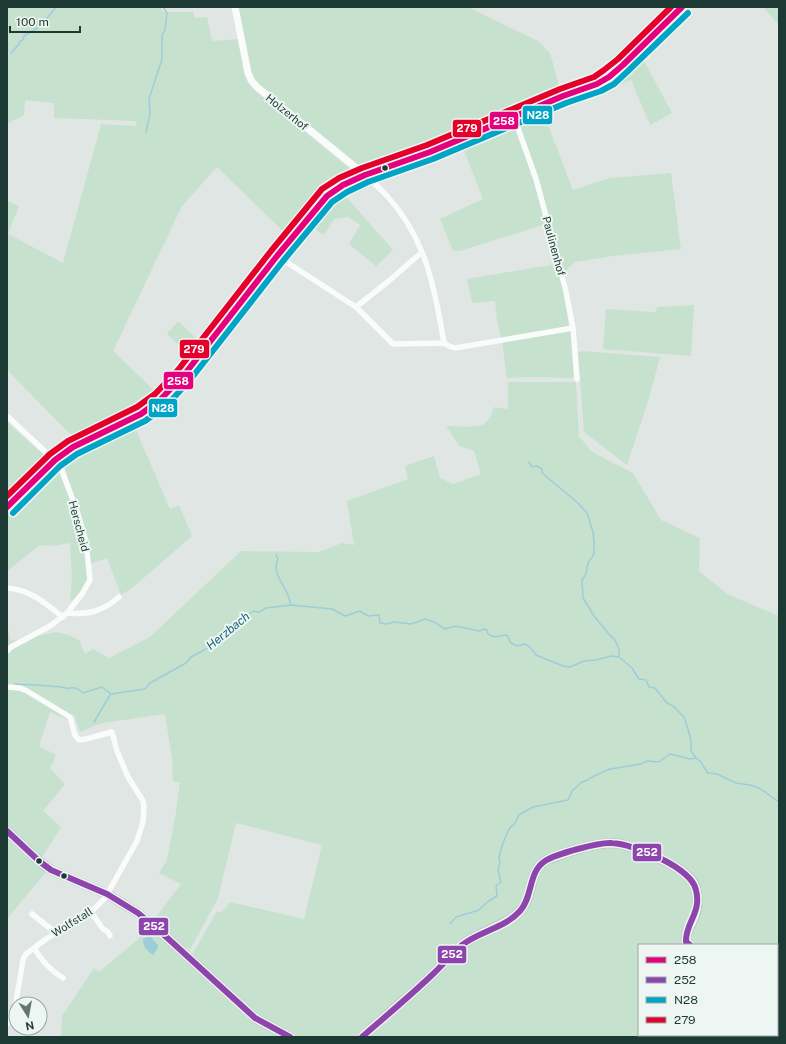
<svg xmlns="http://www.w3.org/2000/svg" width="786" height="1044" viewBox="0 0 786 1044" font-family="'Public Sans',sans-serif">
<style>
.green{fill:#c7e1cf;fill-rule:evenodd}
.water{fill:#9dced8}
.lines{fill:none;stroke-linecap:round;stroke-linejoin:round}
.stream{stroke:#9dced8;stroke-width:1.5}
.secondary-casing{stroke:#b9c3bf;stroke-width:10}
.minor{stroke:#fafbfb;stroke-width:5.5}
.tertiary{stroke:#fafbfb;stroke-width:7}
.secondary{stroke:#fafbfb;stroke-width:8}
.bus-1-casing{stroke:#edf6f2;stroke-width:9}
.bus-2-casing{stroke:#edf6f2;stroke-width:9}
.bus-3-casing{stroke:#edf6f2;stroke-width:9}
.bus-4-casing{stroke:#edf6f2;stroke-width:9}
.bus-1{stroke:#e5007d;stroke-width:6}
.bus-2{stroke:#8e44ad;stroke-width:6}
.bus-3{stroke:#01a3c6;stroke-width:6}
.bus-4{stroke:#e4002b;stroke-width:6}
.bus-dot{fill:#1d3933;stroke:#edf6f2;stroke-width:1.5}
.labels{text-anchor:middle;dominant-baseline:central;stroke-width:4;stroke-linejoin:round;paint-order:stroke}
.street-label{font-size:11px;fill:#1d3933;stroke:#edf6f2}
.water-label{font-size:12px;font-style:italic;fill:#156578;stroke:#edf6f2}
.line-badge{stroke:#edf6f2;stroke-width:1.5}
.badge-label{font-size:11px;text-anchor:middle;font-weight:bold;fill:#fff}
</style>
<rect width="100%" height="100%" fill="#e0e6e3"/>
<!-- green -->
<path class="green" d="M9,7H160L163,12H193L195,18L207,17L212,41L239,39L246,77L251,87L356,174L340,182L327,193L289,237L217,167L182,206L113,351L158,394L133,414L77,441L7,370V201L19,206L8,234L63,263L101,124L136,126L137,124L135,121L54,118V103L25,100L24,115L7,124V14Z
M238,7H468L538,41L550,53L561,93L452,140L364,171L257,84L251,74Z
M763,7H779V25Z
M639,52L672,113L650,125L631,80L594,95L593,89Z
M541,107L573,190L610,178L671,173L681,249L613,256L575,262L565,271L570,299L539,179L516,119Z
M513,121L535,181L546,224L460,251H453L440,219L483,199L461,143Z
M341,191L393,250L376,266L349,244L360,225L348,217L334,219L324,235L307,223L330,198Z
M557,264L564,292L569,327L501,339L497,320L495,301L472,303L467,279Z
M694,305L691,356L603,349L606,309L656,312L657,307Z
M178,321L203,345L193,359L167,334Z
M573,329L574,376L572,378L526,377L507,378L502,341Z
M582,351L660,357L648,402L627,465L584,432L578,353Z
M508,382H576L579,436L592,452L633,473L661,520L700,538L699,571L727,594L779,616V1037H369L387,1023L449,963L447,954L357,1037H299L255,1013L197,961L193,953L217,911L221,913L230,902L304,919L322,845L236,823L218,898L190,950L183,946L154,920L181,884L159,873L167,860L176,812L180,782H173L172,759L165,714L102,723L80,732L74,714L68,720L50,712L39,746L56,755L50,768L65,784L43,811L61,827L41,859L7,828V622L10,641L56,632L68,635L79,640L85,654L93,649L109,658L150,637L241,551L319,552L342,543L354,545L347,501L408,479L405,466L434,456L440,478L453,484L481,474L474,451L459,446L446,426C454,426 477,428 484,424C490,420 492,413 494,407L508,409ZM639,945H777V1035H639Z
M7,422L49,460L7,502Z
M133,423L170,509L179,505L192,536L132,588L121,595L107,558L90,564L88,540L62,460L83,445Z
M55,465L59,466L84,541L87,578L85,586L74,599L70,601L72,578L70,543L53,546L40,545L7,571V512Z
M7,839L30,860L47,871L7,919Z
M150,929L250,1021L282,1037H61L62,1016L94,968L99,972Z"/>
<!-- water -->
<path class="water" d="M150,936L158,945V948L153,955C146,950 143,947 143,939Z"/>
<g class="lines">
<!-- stream -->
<path class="stream" d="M11,53L19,44L20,41L23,40L24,36L44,24L45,21L56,7
M146,132L150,114L149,99L162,59V35L165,30L167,13L163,7
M529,462L532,467L537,466L542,469V473L578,503L587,513L593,532L594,543V554L588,563L586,574L582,580L583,598L594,616L608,633L615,640L619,649V657
M276,555L278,559C272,571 282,582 287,593C289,596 289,601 291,605
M15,684C33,685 49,685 66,688C69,689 72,687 75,688C78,688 81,691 83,693L102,687L111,694L145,689L150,683L186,663L191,657L206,649L225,632L232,628L236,622L241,620L253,611L259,612L266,608L291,605L332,609L345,616L360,611L368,616L379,615L380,623L387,624L394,622L411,624L425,619L434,622L445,629L456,626L479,631L484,629L487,630L488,634L494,637L507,635L511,643L517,646L525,644L530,647L536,655L563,666L570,667L584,661L596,660L611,656L619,657L632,668L639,679L646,680L649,687L655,688L667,703L673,706L684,717L688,729L691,740V751L696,758L700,761L708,773L717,774L736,783L750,785L759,788L779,802
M94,722L110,695
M450,924L456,917L479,910L486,903L497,896L496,886L501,882L498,870L500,863L499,857L503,843L509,829L515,823L519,815L533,807L568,800L572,791L582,782L588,780L592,777L610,769L641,764L647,761L659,762L670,754L690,759L696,758"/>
<defs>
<path id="secondary" d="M7,831L39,861L51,870L107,894L138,913L163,934L255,1018L290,1037
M362,1037C385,1017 408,997 431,976C441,967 450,955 461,946C478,931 502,928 519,912C536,895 526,873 546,860C567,853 588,844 611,843C628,843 674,863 687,875C692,879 696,885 697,893C698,902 697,912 693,920C690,928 685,932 686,942L690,945
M695,1037L696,1035"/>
</defs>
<!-- secondary casing -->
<use href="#secondary" class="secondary-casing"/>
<!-- minor -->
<path class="minor" d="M514,117L536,179L565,287L573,328L577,379
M365,175C373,181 380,189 387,196C426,238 435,289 444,343
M277,256L356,307L393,344L444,343L449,346L455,348L573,328
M356,307L390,280L422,252
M7,416L50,456L59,463L77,511L86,542L90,580L82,594L67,613L50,626L11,647L7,651
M7,588C30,589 46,604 63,617
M67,613C89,615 103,611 119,597
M7,687L20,688L27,691L70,717L75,735L79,740L86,739L112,732L117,751L128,777L143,801L144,807L143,822L137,841L105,898L91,912L46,939L26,954L23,960L15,1008L7,1024
M91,912L103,929L108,932L110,936
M32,914L56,933
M34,948C43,962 49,969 63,978"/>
<!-- tertiary -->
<path class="tertiary" d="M235,7L248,73L251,80L257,87L365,175
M7,507L55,460L73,447L128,421L141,414L160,400L184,375L277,256L327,196L343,185L365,175L430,152L563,96L597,84L609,77L623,65L682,7"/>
<!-- secondary -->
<use href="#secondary" class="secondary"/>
<defs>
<path id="bus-1" d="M7,507L55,460L73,447L141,414L160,400L184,375L277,256L327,196L343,185L365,175L430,152L563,96L597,84L609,77L623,65L682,7"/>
<path id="bus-2" d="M7,831L39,861L51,870L107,894L138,913L163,934L255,1018L290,1037
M362,1037C386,1016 410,996 432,975C443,965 451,954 462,945C480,931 505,928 520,911C533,897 528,872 545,861C556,854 599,842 612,843C633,844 691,867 696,890C702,913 685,923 686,942L690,945"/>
<path id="bus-3" d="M13,513L60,466L77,454L145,421L166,406L190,380L283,261L332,202L347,192L368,182L433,159L566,103L601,91L614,84L628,71L688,13"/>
<path id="bus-4" d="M7,496L50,454L68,441L137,407L155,394L178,370L271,251L322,189L339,178L362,168L427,145L560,89L594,77L604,70L618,59L671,7"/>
</defs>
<!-- bus-1 casing -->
<use href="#bus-1" class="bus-1-casing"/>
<!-- bus-2 casing -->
<use href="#bus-2" class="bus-2-casing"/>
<!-- bus-3 casing -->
<use href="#bus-3" class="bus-3-casing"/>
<!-- bus-4 casing -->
<use href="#bus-4" class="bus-4-casing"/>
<!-- bus-1 -->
<use href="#bus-1" class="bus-1"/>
<!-- bus-2 -->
<use href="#bus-2" class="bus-2"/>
<!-- bus-3 -->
<use href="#bus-3" class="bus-3"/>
<!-- bus-4 -->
<use href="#bus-4" class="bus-4"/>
</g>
<!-- markers -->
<g class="bus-dot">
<circle cx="385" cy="168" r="3.5"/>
<circle cx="39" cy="861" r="3.5"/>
<circle cx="64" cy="876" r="3.5"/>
</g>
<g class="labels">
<!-- street labels -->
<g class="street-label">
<text transform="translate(287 112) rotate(39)">Holzerhof</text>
<text transform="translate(554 246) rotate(75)">Paulinenhof</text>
<text transform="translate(79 526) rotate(75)">Herscheid</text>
<text transform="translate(72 922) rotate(-32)">Wolfstall</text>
</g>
<!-- water labels -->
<g class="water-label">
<text transform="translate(228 631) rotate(-39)">Herzbach</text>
</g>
</g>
<g class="line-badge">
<rect x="522" y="105" width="31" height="20" rx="4" fill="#01a3c6"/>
<rect x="489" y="111" width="30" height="19" rx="4" fill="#e5007d"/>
<rect x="452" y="119" width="30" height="19" rx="4" fill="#e4002b"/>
<rect x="179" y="339" width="31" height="20" rx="4" fill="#e4002b"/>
<rect x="163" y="371" width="31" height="19" rx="4" fill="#e5007d"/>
<rect x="148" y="398" width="30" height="20" rx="4" fill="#01a3c6"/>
<rect x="632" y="843" width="30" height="19" rx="4" fill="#8e44ad"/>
<rect x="138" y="917" width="31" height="19" rx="4" fill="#8e44ad"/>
<rect x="437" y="945" width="30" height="19" rx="4" fill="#8e44ad"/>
</g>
<g class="badge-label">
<text x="538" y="119">N28</text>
<text x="504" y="125">258</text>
<text x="467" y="132">279</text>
<text x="194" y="353">279</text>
<text x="178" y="385">258</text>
<text x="163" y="412">N28</text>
<text x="647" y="856">252</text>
<text x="154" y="930">252</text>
<text x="452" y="958">252</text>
</g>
<!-- border -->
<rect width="786" height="1044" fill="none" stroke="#1d3933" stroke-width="16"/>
<!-- legend -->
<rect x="638" y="944" width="140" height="92" fill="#edf6f2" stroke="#9aaaa6"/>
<rect x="646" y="957" width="20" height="6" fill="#e5007d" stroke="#9aaaa6"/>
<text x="674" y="964" font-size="12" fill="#1d3933">258</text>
<rect x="646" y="977" width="20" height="6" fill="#8e44ad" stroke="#9aaaa6"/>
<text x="674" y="984" font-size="12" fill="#1d3933">252</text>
<rect x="646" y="997" width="20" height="6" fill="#01a3c6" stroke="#9aaaa6"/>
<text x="674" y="1004" font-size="12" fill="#1d3933">N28</text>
<rect x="646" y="1017" width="20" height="6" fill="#e4002b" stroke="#9aaaa6"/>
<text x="674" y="1024" font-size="12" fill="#1d3933">279</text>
<!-- north arrow -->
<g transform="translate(28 1016) rotate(169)"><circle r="19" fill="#edf6f2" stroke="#9aaaa6"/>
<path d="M0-3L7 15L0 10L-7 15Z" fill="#617671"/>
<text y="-6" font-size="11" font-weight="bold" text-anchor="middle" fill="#1d3933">N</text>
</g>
<!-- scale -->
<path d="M10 26v6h70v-6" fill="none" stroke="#1d3933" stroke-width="2"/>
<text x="16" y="26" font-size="12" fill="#1d3933" stroke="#edf6f2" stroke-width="3" paint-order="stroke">100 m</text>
</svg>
